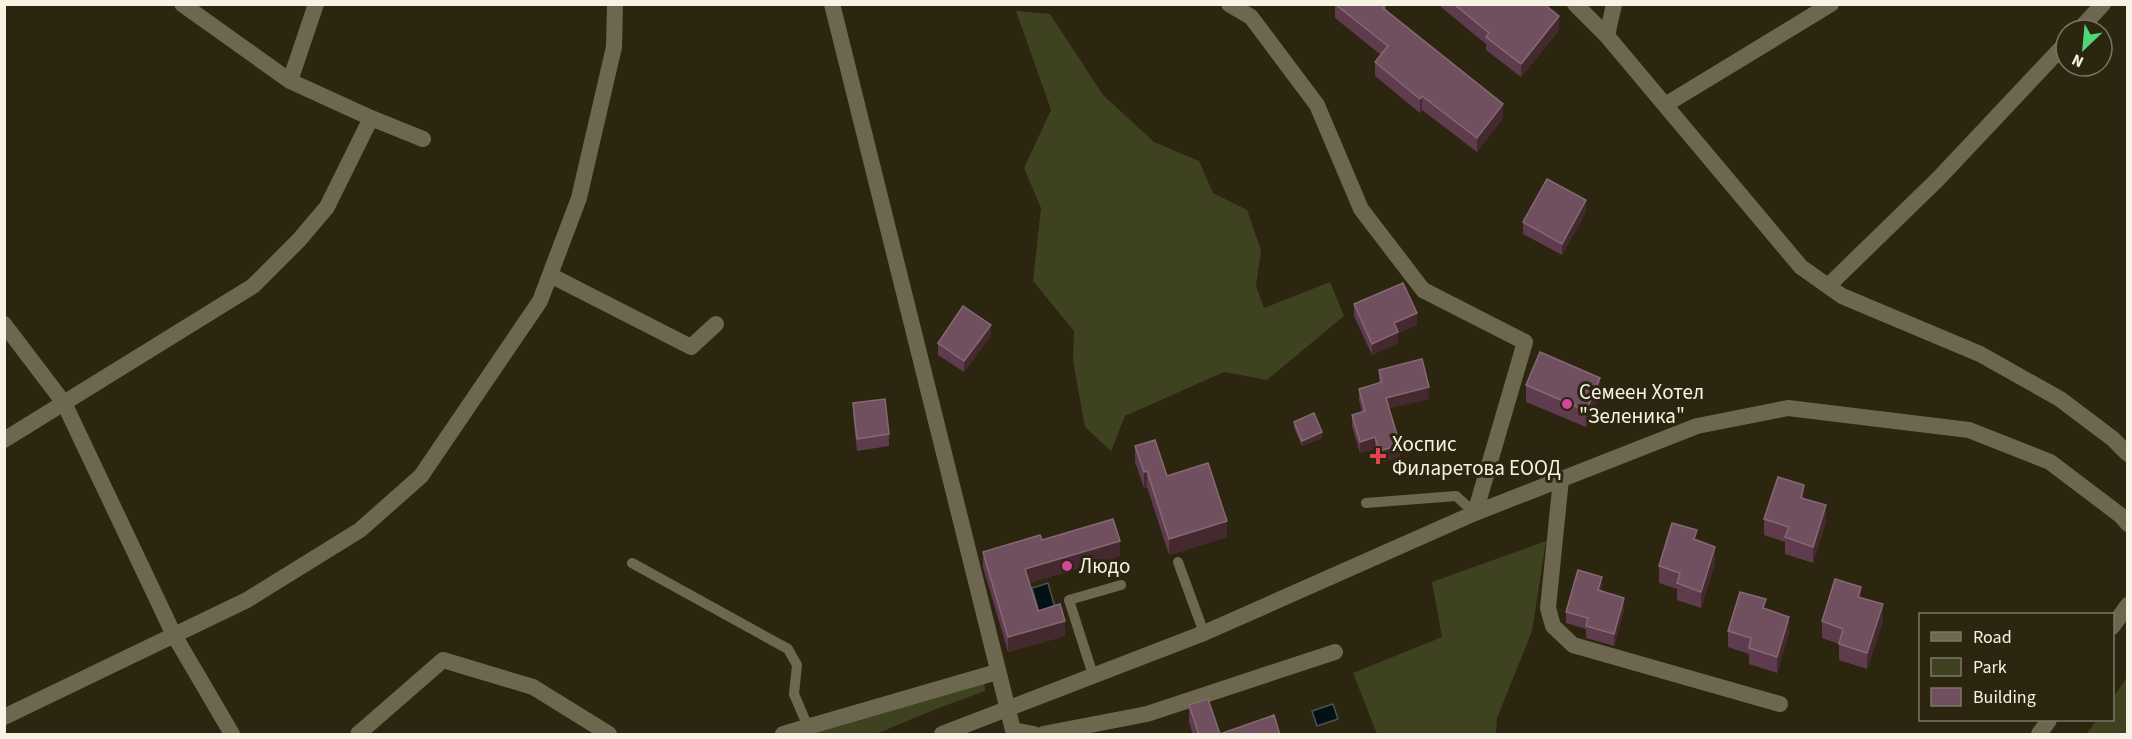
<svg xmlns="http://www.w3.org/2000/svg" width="2132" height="739" viewBox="0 0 2132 739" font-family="'Source Sans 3',sans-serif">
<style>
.green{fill:#3f4220}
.water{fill:#011114;stroke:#4a5452;stroke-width:1.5}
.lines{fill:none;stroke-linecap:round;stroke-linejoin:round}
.service{stroke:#6e674f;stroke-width:10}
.minor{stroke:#6e674f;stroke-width:16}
.secondary{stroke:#6e674f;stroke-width:16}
.wall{fill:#5f3c4d}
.shaded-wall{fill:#442a2e}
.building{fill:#704f5e;stroke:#856973;stroke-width:1.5}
.hotel-dot{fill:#d1479c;stroke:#2c2510;stroke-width:2}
.health-dot{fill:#e0444e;stroke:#2c2510;stroke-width:2}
.labels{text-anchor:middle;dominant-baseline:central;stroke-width:6;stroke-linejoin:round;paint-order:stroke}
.poi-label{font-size:21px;fill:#f6f2e4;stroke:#2c2510;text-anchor:start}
</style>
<rect width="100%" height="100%" fill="#2c2510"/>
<!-- green -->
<path class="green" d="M1016,11L1050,14L1103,95L1154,142L1199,161L1213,193L1247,210L1261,250L1256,286L1264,308L1330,282L1344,316L1267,380L1224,372L1125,416L1111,451L1085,427L1073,361L1074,331L1033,281L1041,208L1024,168L1051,110Z
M1546,541L1532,631L1497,718L1496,734H1377L1353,673L1442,637L1432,582Z
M2127,677V734H2086L2097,720H2112L2113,698Z
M984,682L985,691L936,709L876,734H808Z"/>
<!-- water -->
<path class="water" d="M1048,583L1057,615L1041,619L1032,588Z
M1333,704L1338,719L1317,726L1312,711Z"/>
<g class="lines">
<!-- service -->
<path class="service" d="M1366,503L1456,496L1475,513
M1178,562L1204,633
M632,563L788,649L797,665L794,694L808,727
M1093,675L1069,600L1121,585"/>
<!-- minor -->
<path class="minor" d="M182,4L290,81L371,118L423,139
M832,4L1013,730L1034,734
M1229,4L1251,17L1317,105L1361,209L1423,290L1525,342L1475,513
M1575,4L1607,36
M1614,4L1607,36L1801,267L1842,296L1980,354L2060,399L2113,439L2128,454
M2079,30L2103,4
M290,81L316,4
M1665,105L1831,4
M550,275L691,347L716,324
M1828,286L1939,178L2066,43
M4,324L64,403L174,635L232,734
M4,440L253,286L299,240L327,207L371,118
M1561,479L1548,608L1553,626L1573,645L1780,704
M2112,627L2128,605
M4,717L247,600L360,530L421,476L540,301L579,198L614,47L615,4
M358,734L443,660L533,687L609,734
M783,734L997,672
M1043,734L1147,714L1335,652
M2039,734L2049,720"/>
<!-- secondary -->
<path class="secondary" d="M942,734L1204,633L1475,513L1697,426L1788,408L1969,430L2050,462L2120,515L2128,524"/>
</g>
<!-- wall -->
<path class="wall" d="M1335,4H1386V11L1503,118L1477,152L1422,110L1420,113L1375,76V62L1381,55L1335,18Z
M1441,4H1544L1559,30L1521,77L1486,50V44L1441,7Z
M1586,212L1562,255L1523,234V222Z
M1354,304L1417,325L1398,333V343L1372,355L1354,316Z
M991,336L964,372L938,355V343Z
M1379,370L1429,399L1389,408L1400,457L1379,462L1375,449L1360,453L1352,426V415L1362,412L1359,400V389L1379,383Z
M1526,385L1600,394L1586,427L1526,402Z
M853,403L889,434V446L857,451L853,415Z
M1294,422L1322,438L1302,446L1294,428Z
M1135,446L1167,476L1227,537L1169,555L1147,487L1144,488L1135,462Z
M1804,499L1826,521L1813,563L1785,554V542L1764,535V519Z
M1042,540L1120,556L1029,583L1038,611L1065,636L1008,652L983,567V552Z
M1697,540L1715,563L1701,608L1677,600V589L1659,583V566Z
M1602,588L1601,591L1624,610L1614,646L1586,638V629L1566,623V612Z
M1861,598L1883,621L1867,669L1839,660V644L1822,638V621Z
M1766,609L1789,633L1777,673L1749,664V654L1728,647V631Z
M1189,705L1220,734L1280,735H1193L1189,722Z"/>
<!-- shaded-wall -->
<path class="shaded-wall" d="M1559,16V30L1521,77V64Z
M1422,96V110L1420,113V99Z
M1503,104V118L1477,152V138Z
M1586,200V212L1562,255V244Z
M1417,313V325L1398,333V343L1372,355V344L1394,323Z
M991,325V336L964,372V361Z
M1600,378V394L1586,427V411Z
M1429,387V399L1386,409V398Z
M1322,432V438L1302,446V441Z
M1375,437V449L1360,453V442Z
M1400,445V457L1379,462V451Z
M1147,471V487L1144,488V472Z
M1804,485V502L1801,498Z
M1826,505V521L1813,563V547Z
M1227,521V537L1169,555V539Z
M1120,541V556L1025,584V569Z
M1715,547V563L1701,608V592Z
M1602,577V588L1598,602V590Z
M1861,587V603L1858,597Z
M1624,598V610L1614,646V634Z
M1883,604V621L1867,669V653Z
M1789,617V633L1777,673V657Z
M1065,621V636L1008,652V637Z"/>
<!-- building -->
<path class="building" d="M1335,4H1386L1383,8L1503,104L1477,138L1422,96L1420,99L1375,62L1388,46Z
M1454,4H1544L1559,16L1521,64L1486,37L1489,33Z
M1547,179L1586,200L1562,244L1523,222Z
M1403,283L1417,313L1394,323L1398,332L1372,344L1354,304Z
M963,306L991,325L964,361L938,343Z
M1540,352L1600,378L1586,411L1526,385Z
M1422,359L1429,387L1386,398L1400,445L1379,451L1375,437L1360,442L1352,415L1365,411L1359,389L1382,382L1379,370Z
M885,399L889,434L857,439L853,403Z
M1314,413L1322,432L1302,441L1294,422Z
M1155,440L1167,476L1208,463L1227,521L1169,539L1147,471L1144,472L1135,446Z
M1778,477L1804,485L1801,498L1826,505L1813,547L1785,537L1789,527L1764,519Z
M1113,519L1120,541L1025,569L1038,611L1060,604L1065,621L1008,637L983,552L1040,535L1042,540Z
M1672,523L1697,530L1694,539L1715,547L1701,592L1677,583L1680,573L1659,566Z
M1578,570L1602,577L1598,590L1624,598L1614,634L1586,626L1588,618L1566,612Z
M1835,579L1861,587L1858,597L1883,604L1867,653L1839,644L1843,629L1822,621Z
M1740,592L1766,599L1763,608L1789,617L1777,657L1749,648L1751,638L1728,631Z
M1208,699L1220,734L1274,715L1280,735H1199L1189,705Z"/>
<!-- markers -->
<g class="hotel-dot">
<circle cx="1567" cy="404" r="6"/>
<circle cx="1067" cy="566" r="6"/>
</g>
<path class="health-dot" d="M1375 447h6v6h6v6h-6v6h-6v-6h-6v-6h6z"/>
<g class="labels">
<!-- poi labels -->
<g class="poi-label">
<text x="1579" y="392">Семеен Хотел<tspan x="1579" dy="24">"Зеленика"</tspan></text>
<text x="1392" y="444">Хоспис<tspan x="1392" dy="24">Филаретова ЕООД</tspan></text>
<text x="1079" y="566">Людо</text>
</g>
</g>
<!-- border -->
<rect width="2132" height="739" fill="none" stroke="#f6f2e4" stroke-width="12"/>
<!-- legend -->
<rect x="1919" y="613" width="195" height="108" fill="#2c2510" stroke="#7d7765" stroke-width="1.5"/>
<rect x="1931" y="632" width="30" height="9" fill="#6e674f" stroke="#7d7765" stroke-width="1.5"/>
<text x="1973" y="643" font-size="18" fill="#f6f2e4">Road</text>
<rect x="1931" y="658" width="30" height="18" fill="#3f4220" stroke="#7d7765" stroke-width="1.5"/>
<text x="1973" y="673" font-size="18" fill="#f6f2e4">Park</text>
<rect x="1931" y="688" width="30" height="18" fill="#704f5e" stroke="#7d7765" stroke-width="1.5"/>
<text x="1973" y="703" font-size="18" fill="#f6f2e4">Building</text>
<!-- north arrow -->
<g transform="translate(2084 48) rotate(206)"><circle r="28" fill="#2c2510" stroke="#7d7765" stroke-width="1.5"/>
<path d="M0-4.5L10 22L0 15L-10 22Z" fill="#50d674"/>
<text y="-9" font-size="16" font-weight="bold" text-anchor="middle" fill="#f6f2e4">N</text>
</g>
</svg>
